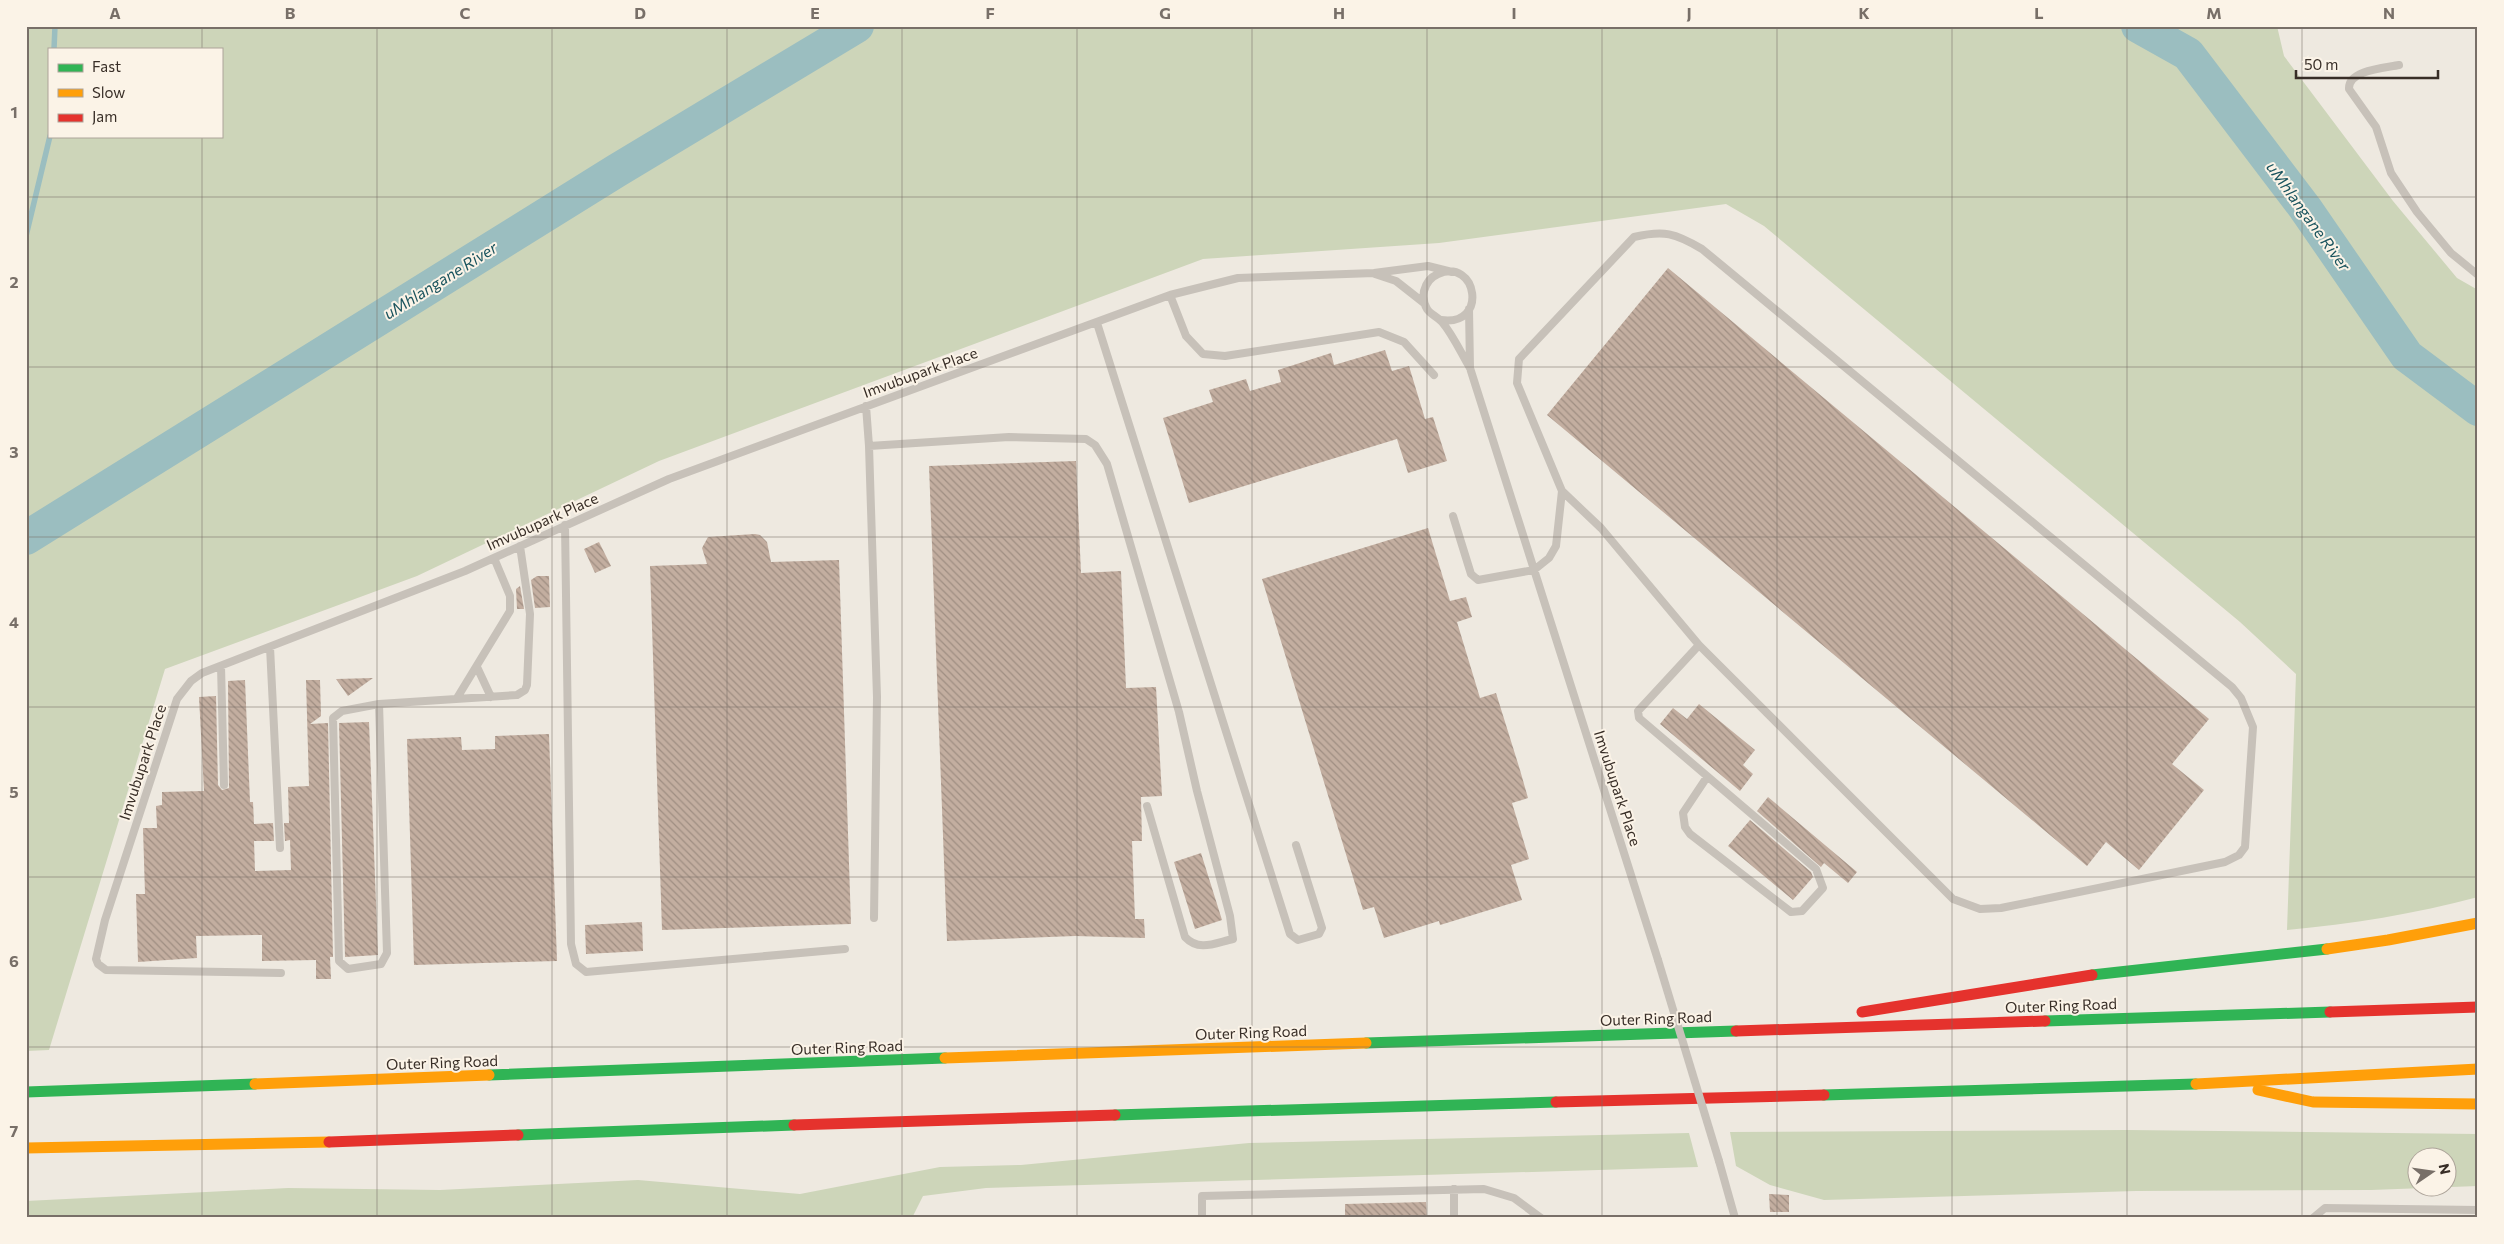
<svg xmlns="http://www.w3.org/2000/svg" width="2504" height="1244" viewBox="0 0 2504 1244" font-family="Commissioner,sans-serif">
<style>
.green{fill:#cdd5b9;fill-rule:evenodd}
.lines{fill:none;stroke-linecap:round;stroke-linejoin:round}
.stream{stroke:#9bbec0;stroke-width:5.5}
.river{stroke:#9bbec0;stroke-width:34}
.building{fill:url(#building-back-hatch)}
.lane{stroke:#c7c1b9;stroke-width:8}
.fast{stroke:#30b455;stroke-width:11}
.slow{stroke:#ff9f0a;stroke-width:11}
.jam{stroke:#e5322d;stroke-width:11}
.lane-bridge{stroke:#c7c1b9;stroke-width:8}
.grid{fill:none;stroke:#786f68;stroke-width:1;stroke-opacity:0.55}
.labels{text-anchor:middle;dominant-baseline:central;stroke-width:4;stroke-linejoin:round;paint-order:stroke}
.street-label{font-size:15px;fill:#382e27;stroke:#fbf3e7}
.water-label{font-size:16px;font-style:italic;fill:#19535d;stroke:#fbf3e7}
.neatline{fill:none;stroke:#786f68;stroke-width:2}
.grid-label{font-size:16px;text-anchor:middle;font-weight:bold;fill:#786f68}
</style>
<defs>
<pattern id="building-back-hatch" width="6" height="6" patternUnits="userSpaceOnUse" patternTransform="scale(1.25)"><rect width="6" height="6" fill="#c3aea0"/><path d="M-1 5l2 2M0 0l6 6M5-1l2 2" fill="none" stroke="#9f8e82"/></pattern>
</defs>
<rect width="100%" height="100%" fill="#eee9e0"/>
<!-- green -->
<path class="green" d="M26,26H2277L2284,56L2393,201L2457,278L2478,290V897C2415,914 2351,924 2287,930L2296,674L2240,622L1764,226L1726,204L1439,243L1203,259L659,461L417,576L165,669L49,1050L26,1051ZM49,49H221V136H49Z
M2127,1130L2478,1134V1186L2371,1190L2136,1191L1824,1200L1770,1185L1736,1166L1730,1132ZM2446,1156V1186H2416V1156Z
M1689,1133L1698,1167L986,1188L923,1196L912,1218H26V1201L288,1188L440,1190L638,1180L800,1194L940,1167L1021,1165L1249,1143Z"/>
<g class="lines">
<!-- stream -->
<path class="stream" d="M54,49L55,26
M26,236L50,136"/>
<!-- river -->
<path class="river" d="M2138,26L2188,54L2305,208L2407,356L2478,409
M26,538L616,171L857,26"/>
</g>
<!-- building -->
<path class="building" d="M1668,268L2209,719L2172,764L2204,790L2139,870L2106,842L2087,866L1547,415Z
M1385,350L1392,371L1409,366L1425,419L1433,417L1447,461L1408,473L1397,439L1189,503L1163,418L1213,402L1209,390L1246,379L1250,391L1281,382L1278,370L1331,353L1334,365Z
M1076,461L1081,573L1121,571L1126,688L1156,687L1162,796L1141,797L1142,841H1132L1135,919H1144L1145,938L1075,936L947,941L929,466Z
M1428,528L1450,601L1466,597L1472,617L1457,622L1480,698L1496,693L1520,770L1528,798L1512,803L1529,859L1511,865L1522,900L1440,925L1439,921L1384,938L1374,907L1363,910L1262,579Z
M755,534L760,535L767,542L771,562L839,560L851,924L662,930L650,566L707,564L702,548L708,537Z
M599,542L611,566L595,573L584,549Z
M537,576H549L550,607L535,608L531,580Z
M520,586L524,609H517L516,589Z
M373,678L348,696L336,679Z
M245,680L250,802H253L254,824L273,823L274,841H254L255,871L291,870L290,840L285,841L284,823H289L288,787L309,786L306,680H320L321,716L310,724L328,723L333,957H330L331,979H316V960L262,961V935L196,936L197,958L138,962L136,894H145L143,828H157L156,806L162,805V792L204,791L199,697L216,696L218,785L222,790L229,788L228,681Z
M1699,704L1755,750L1743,765L1753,774L1740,791L1660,724L1673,708L1687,719Z
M369,722L378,955L345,957L339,723Z
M549,734L557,961L414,965L407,739L461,737L462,750L495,749V736Z
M1768,797L1857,872L1848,883L1824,863L1821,867L1757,811Z
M1750,820L1811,872L1813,877L1793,900L1728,846Z
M1201,853L1222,920L1195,929L1174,862Z
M642,922L643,951L586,954L585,925Z
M1769,1194L1789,1195V1212H1770Z
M1426,1202L1427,1218H1345V1204Z"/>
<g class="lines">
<!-- lane -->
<path class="lane" d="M2399,65C2385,68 2348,70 2349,89L2376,127L2391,173L2417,212L2451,253L2478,275
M1375,274L1396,281L1424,303
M1170,295L1186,336L1203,354L1225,356L1379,332L1404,342L1434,375
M1469,309L1470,368
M1441,320C1489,327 1477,257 1438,274C1431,277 1426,283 1424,291C1423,297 1424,304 1427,309C1431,315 1438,317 1442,322C1453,335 1461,353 1470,368L1658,960
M1097,323L1290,934L1298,940L1319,934L1322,928L1296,845
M866,406L869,446L1009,437L1086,439L1095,445L1107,464L1179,712L1197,791L1230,916L1233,939C1215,943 1199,952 1185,937L1147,806
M869,446L877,697L874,918
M1562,491L1601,528L1699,645
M1453,516L1471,574L1478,580L1534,570L1549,558L1556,546L1562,491L1517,383L1519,359L1634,237C1664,230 1675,233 1702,249L2232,687L2241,698L2253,727L2245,847L2239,855L2225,862L2001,908L1980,909L1953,899L1699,645L1638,711L1639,718L1816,869L1823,888L1802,911L1791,912L1690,834L1685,827L1683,813L1707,777
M565,525L571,944L576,964L586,972L845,949
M270,647L280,848
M221,666L224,785
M477,667L491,697
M457,698L510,611V596L494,558
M379,704L342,711L333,718L339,961L348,969L381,964L387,953L379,704L517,695L525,690L527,685L530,614L520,546
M281,973L106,970L98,964L96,959L105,920L177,699L191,681L202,673L465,571L669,479L1170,295L1238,278L1374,273L1428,266L1452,272
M1719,1161L1735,1218
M1454,1189V1218
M1202,1218V1196L1484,1189L1514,1198L1541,1218
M2313,1218L2325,1208L2478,1210"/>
<!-- fast -->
<path class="fast" d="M2092,975L2327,949
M2045,1021L2330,1012
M1366,1043L1736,1031
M489,1075L945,1058
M26,1092L255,1084
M1824,1095L2196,1084
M1115,1115L1556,1102
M518,1135L794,1125"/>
<!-- slow -->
<path class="slow" d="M2327,949L2388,940L2478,923
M945,1058L1366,1043
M255,1084L489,1075
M2196,1084L2478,1069
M2258,1090L2313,1102L2478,1104
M26,1148L329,1142"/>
<!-- jam -->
<path class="jam" d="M1862,1012L2092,975
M2330,1012L2478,1007
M1736,1031L2045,1021
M1556,1102L1824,1095
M794,1125L1115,1115
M329,1142L518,1135"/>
<!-- lane-bridge -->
<path class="lane-bridge" d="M1658,960L1719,1161"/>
</g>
<!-- grid -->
<path class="grid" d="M202,26V49M377,26V1218M552,26V1218M727,26V1218M902,26V1218M1077,26V1218M1252,26V1218M1427,26V1218M1602,26V1218M1777,26V1218M1952,26V1218M2127,26V1218M2302,26V1218M202,136V1218M26,197H2478M26,367H2478M26,537H2478M26,707H2478M26,877H2478M26,1047H2478"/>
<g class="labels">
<!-- street labels -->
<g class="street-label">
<text transform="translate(920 372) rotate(-20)">Imvubupark Place</text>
<text transform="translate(542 521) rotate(-24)">Imvubupark Place</text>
<text transform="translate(142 762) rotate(-72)">Imvubupark Place</text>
<text transform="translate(1618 788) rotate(72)">Imvubupark Place</text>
<text transform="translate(2061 1005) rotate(-2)">Outer Ring Road</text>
<text transform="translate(1656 1018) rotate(-2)">Outer Ring Road</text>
<text transform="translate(1251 1032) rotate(-2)">Outer Ring Road</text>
<text transform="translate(847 1047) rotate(-2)">Outer Ring Road</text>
<text transform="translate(442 1062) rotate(-2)">Outer Ring Road</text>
</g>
<!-- water labels -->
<g class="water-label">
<text transform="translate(2309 216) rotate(54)">uMhlangane River</text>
<text transform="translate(440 280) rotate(-32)">uMhlangane River</text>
</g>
</g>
<!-- border -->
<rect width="2504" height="1244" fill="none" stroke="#fbf3e7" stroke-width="55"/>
<!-- legend -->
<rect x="48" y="48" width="175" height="90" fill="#fbf3e7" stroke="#ada49a"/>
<rect x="58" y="64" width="25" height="8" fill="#30b455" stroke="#ada49a"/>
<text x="92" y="72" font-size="15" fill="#382e27">Fast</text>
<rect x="58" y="89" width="25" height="8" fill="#ff9f0a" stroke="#ada49a"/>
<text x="92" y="98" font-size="15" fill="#382e27">Slow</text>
<rect x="58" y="114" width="25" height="8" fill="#e5322d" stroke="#ada49a"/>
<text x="92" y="122" font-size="15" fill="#382e27">Jam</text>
<!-- north arrow -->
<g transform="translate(2432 1172) rotate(77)"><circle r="24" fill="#fbf3e7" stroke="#ada49a"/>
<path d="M0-4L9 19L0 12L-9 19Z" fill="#786f68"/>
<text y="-8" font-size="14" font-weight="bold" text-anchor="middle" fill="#382e27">N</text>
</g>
<!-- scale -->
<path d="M2296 70v8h142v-8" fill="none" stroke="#382e27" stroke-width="2.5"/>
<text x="2304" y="70" font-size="15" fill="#382e27" stroke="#fbf3e7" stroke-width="4" paint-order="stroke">50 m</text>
<rect x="28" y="28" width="2448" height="1188" class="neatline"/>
<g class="grid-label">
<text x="115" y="19">A</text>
<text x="290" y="19">B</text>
<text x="465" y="19">C</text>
<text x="640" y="19">D</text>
<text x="815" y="19">E</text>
<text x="990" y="19">F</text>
<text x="1165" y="19">G</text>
<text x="1339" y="19">H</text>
<text x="1514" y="19">I</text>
<text x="1689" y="19">J</text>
<text x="1864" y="19">K</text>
<text x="2039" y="19">L</text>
<text x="2214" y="19">M</text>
<text x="2389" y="19">N</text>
<text x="14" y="118">1</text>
<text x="14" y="288">2</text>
<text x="14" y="458">3</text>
<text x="14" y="628">4</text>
<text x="14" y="798">5</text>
<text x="14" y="967">6</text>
<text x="14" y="1137">7</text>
</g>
</svg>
